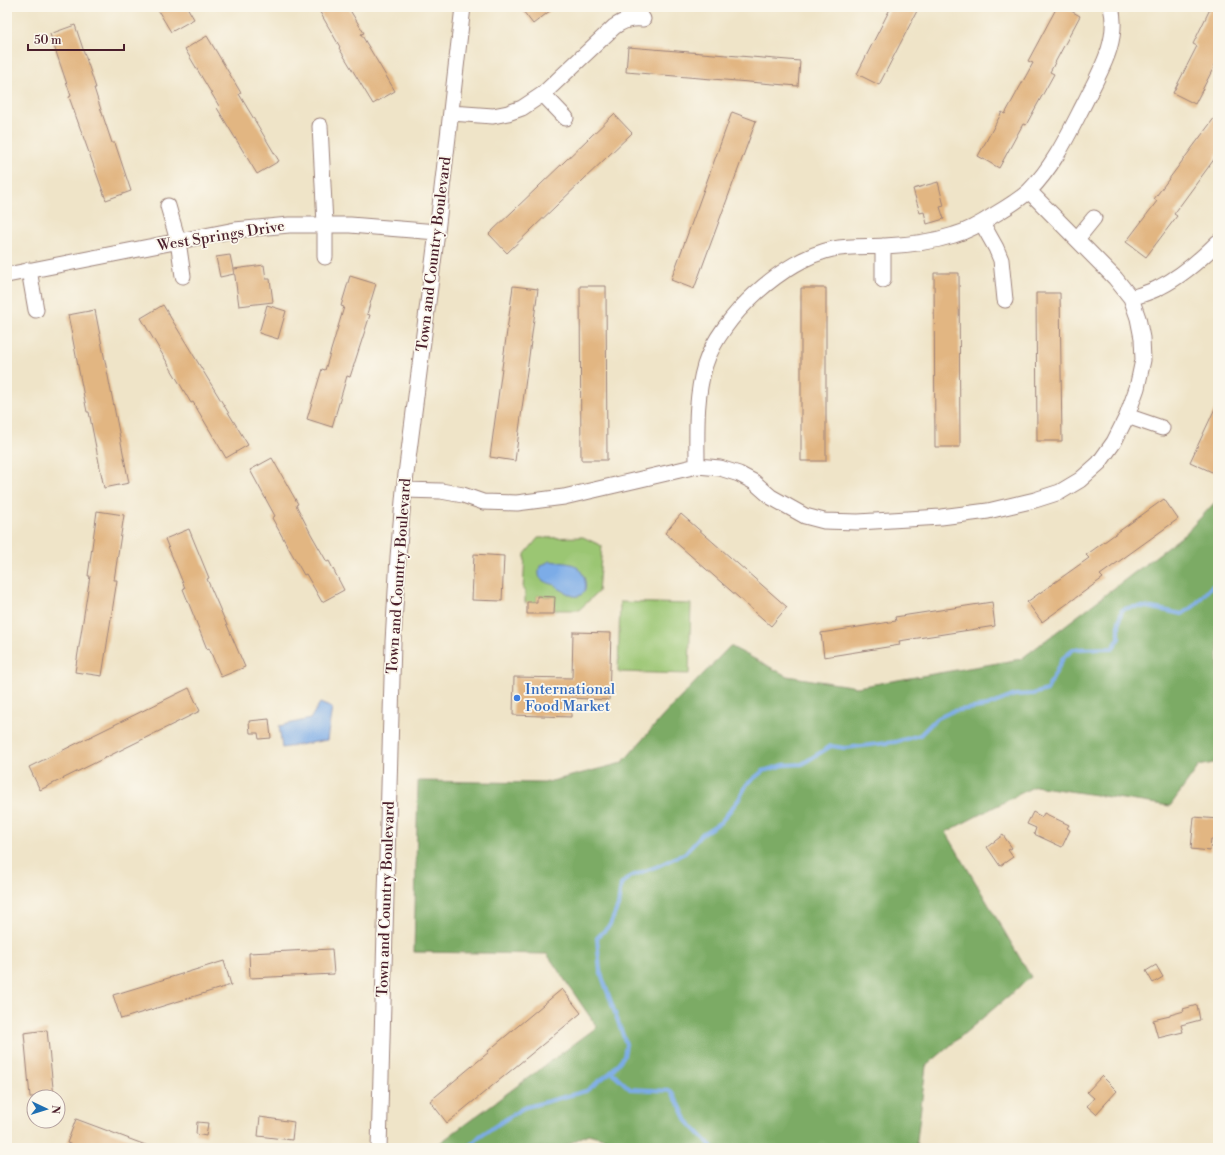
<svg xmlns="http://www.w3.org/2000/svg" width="1225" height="1155" viewBox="0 0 1225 1155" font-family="'Libre Bodoni',serif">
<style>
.green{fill:#9bc673;stroke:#72724f}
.forest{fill:#7cab65;stroke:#636548}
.water{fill:#7bace7;stroke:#626689}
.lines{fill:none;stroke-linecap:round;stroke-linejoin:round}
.stream{stroke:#7bace7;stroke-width:4}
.building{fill:#e2b682}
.minor-casing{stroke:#9c827a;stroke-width:17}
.minor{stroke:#fff;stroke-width:15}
.shop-dot{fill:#3f7fe0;stroke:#fbf7ec;stroke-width:1.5}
.labels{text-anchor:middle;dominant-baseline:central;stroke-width:3.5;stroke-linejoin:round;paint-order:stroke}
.street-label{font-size:15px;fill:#4a1f2b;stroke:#fbf7ec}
.shop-label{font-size:15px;fill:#366cbe;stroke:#fbf7ec;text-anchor:start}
</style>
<rect width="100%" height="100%" fill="#fbf7ec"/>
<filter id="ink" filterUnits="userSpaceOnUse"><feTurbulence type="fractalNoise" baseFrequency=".025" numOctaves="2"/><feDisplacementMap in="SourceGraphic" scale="8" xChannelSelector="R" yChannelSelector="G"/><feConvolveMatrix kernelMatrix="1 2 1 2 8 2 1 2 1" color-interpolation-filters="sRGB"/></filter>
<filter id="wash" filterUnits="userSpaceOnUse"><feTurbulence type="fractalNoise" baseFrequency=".012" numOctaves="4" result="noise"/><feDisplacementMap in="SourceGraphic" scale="16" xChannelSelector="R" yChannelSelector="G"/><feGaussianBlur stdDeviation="0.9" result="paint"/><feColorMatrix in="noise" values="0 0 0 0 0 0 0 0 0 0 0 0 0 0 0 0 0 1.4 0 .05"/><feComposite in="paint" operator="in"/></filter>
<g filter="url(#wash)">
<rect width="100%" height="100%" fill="#efe4c8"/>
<!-- green -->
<path class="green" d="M583,537L602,546L598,592L579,610H554V597L537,596V602L525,603V590H523L525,554L538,538Z
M620,602L691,604L689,674L618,672Z"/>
<!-- forest -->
<path class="forest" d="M1218,499V762L1199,766L1170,806L1035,786L946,832L1031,977L926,1066L916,1148H639L588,1134L561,1148H433L597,1027L547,954L414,952L418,781L544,783L622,763L663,716L730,646L787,676L857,687L1021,659L1185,534Z"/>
<!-- water -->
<path class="water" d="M550,561C557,562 570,563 574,565C588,573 591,599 573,596C570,595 568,593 565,592C561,589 558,589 555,585C543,581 536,581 540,566Z
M320,703L332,708L327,740L282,748L279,726L310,719Z"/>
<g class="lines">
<!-- stream -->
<path class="stream" d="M613,1073L630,1089L671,1091L680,1106L687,1121L713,1148
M468,1148L480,1136L523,1108L586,1091L611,1072L624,1056L626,1044L600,971L597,938L610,925L618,906L621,885L629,877L658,866L685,853L702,834L721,822L739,799L747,784L763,771L784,765L802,764L831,746L845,748L895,742L920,735L936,719L953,711L987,706L1015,695L1033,694L1047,690L1063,658L1074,649L1113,648L1119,638V621L1122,610C1139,602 1164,611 1182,614L1194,606L1210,588L1218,582"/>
</g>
<g id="blocks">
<!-- building -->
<path class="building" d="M156,7H187L194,19L171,32Z
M317,7H348L364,33L361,34L395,91L373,104L339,48L340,47Z
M520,7H555L533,24Z
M891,7H919L879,85L857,74Z
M1057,7H1064L1080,16L1050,72L1054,74L1026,125L1023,124L999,168L978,156L1002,112L1005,114L1033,63L1028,61Z
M1211,7H1218V59L1195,104L1173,93L1197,46L1193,44Z
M75,25L96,88H94L103,116L112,143H115L131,191L106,200L69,97L71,96L50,34Z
M207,36L241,93L239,94L279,161L257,174L217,108L219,106L185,49Z
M628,47L800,61L798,86L626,72Z
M732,112L756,121L694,289L671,280Z
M1218,113V154L1174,214L1177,216L1146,257L1126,242L1157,201L1154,199Z
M614,114L632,133L507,253L489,234Z
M938,182L944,206L940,207L944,219L927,224L924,212L920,213L913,189Z
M230,255L234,274L220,277L216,257Z
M264,265L266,279H270L273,302L239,306L234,269Z
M934,273H959L960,447H935Z
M350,276L376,284L367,314L370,315L350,377L347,376L332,427L307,419L322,369L325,370L344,307L341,306Z
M513,286L538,289L515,461L490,457Z
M580,286H606L607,460H581Z
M801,288H826V461H801Z
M1036,293H1060L1062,441H1037Z
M163,305L248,445L226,458L193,402L191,403L141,318Z
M267,305L286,311L278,339L259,333Z
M95,310L129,483L104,488L89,412H87L68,315Z
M1218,402V460L1212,472L1190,462Z
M272,458L298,504L296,505L311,534L327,562L329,561L344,590L322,602L306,574L304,575L288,547L272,518L275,516L250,470Z
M1164,499L1178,519L1100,575L1103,578L1042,622L1027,602L1089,558L1086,555Z
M97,511L124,515L114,580H117L102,676L75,672L90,576H88Z
M681,514L787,607L771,626L665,533Z
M189,529L209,578L207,579L245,667L221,677L209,648L207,649L183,589L185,588L165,539Z
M474,554L504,556L502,601L472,600Z
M537,596L555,597L554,614H527V602H537Z
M992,602L995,626L899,641L900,645L824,657L821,633L896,621L895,617Z
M573,632L611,633L609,700L571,698V717L513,715L514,677L572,678Z
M189,688L200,711L40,790L29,767Z
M269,719L271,738L259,739L258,733H250L249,721Z
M1033,812L1042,817L1044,813L1069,825L1067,828L1070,830L1062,847L1034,834L1036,828L1027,824Z
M1194,817L1218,819V839H1211L1210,851L1191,849Z
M1003,835L1012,848L1008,850L1013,857L1000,866L987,847Z
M332,949L334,974L250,978L249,953Z
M224,961L231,985L121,1019L113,995Z
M1156,965L1163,977L1153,983L1146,971Z
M562,989L581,1013L447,1123L430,1101L489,1052L488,1051Z
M1197,1005L1200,1020L1181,1025L1183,1032L1158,1038L1153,1020L1170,1016V1015L1184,1011L1183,1009Z
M47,1030L54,1097H30L24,1033Z
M1102,1076L1117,1091L1096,1114L1087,1106L1094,1098L1087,1092Z
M260,1117L294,1122L292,1140L258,1136Z
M76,1119L151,1147V1148H81L67,1143Z
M197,1122L208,1123L206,1136L196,1134Z"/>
</g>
</g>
<g filter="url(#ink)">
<use href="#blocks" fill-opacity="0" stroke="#9c827a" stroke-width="1"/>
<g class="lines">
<defs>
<path id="minor" d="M543,94L566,118
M451,113L493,116L508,113L522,108L543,94L614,27C624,20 631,18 643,19
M320,126L325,224V257
M168,206L178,241L183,276
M982,223L996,248L1001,260L1005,300
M1077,239L1094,218
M29,270L36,310
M7,275L235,230L289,225H350L437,232
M883,280V246
M1131,298C1140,295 1151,292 1160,287C1182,276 1201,259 1218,242
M1127,416L1162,428
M697,466C697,432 695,398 705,365C720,317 784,259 833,249C850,246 867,247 885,246C908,245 932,242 954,235C968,231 982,223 994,215C1006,208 1019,200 1029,191C1054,166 1069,133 1085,102C1099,73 1120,41 1111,7
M404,490L441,491L463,495L483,502L517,503L564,497L697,466L720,468L739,474L754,482L771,497L805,516L824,521L858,522L941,517L988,511L1035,500L1060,492L1080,480L1099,463L1114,442L1127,416L1137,388L1143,360L1142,338L1138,318L1131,298L1115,278L1029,191
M379,1148L393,642L398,557L404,490L437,232L463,7"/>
</defs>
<!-- minor casing -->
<use href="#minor" class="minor-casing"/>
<!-- minor -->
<use href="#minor" class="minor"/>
</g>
</g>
<!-- markers -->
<circle class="shop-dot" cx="517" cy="698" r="4"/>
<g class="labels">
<!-- street labels -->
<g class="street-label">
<text transform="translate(221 236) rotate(-9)">West Springs Drive</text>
<text transform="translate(434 254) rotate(-83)">Town and Country Boulevard</text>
<text transform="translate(399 576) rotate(-86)">Town and Country Boulevard</text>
<text transform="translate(386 899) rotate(-88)">Town and Country Boulevard</text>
</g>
<!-- shop labels -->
<g class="shop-label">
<text x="525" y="689">International<tspan x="525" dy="17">Food Market</tspan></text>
</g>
</g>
<!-- margin -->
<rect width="1225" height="1155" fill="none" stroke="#fbf7ec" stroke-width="24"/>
<!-- north arrow -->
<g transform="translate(46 1109) rotate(94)"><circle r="19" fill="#fbf7ec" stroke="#b4a19f"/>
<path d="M0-3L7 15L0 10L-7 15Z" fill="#1f6fb2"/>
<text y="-6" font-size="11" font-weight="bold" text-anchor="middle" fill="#4a1f2b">N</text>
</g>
<!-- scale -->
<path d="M28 44v6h96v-6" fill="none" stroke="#4a1f2b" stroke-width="2"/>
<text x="34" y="44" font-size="12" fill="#4a1f2b" stroke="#fbf7ec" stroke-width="3" paint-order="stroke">50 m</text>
</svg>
